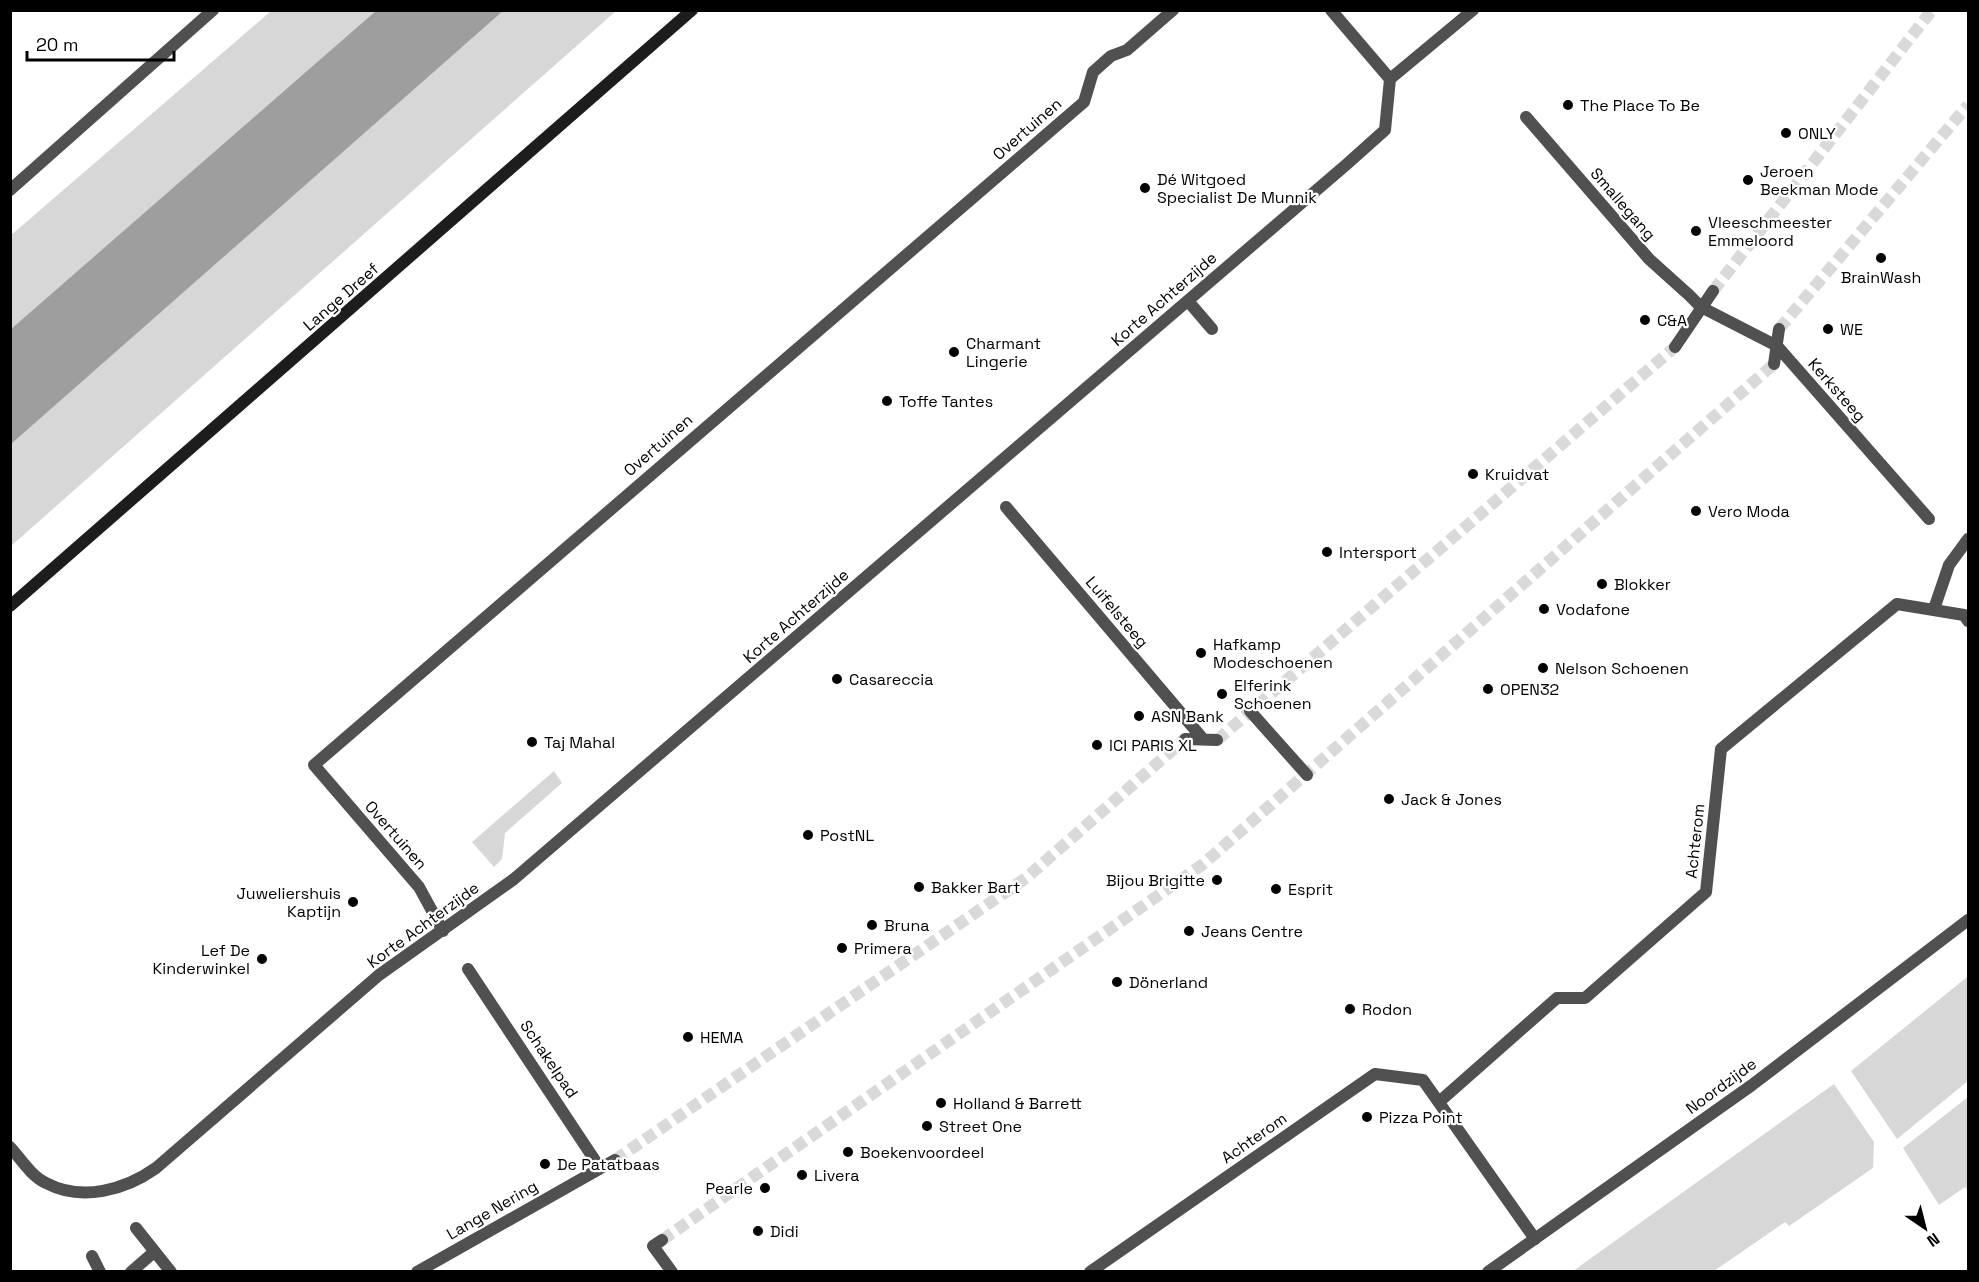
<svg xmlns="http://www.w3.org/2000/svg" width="1979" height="1282" viewBox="0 0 1979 1282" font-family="'Space Grotesk',sans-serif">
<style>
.green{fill:#d7d7d7}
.water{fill:#9e9e9e}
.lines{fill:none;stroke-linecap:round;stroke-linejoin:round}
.pedestrian-tunnel{stroke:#d9d9d9;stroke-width:12;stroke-dasharray:12 6;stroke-linecap:butt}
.service{stroke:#505050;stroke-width:12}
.pedestrian{stroke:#505050;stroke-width:12}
.minor{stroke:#505050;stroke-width:12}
.tertiary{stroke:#505050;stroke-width:12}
.secondary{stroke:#1d1d1d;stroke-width:12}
.poi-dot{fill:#000;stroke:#fff;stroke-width:2}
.labels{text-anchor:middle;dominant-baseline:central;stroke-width:4.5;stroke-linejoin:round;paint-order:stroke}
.poi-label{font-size:16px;fill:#000;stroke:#fff;text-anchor:start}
.street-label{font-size:16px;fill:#000;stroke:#fff}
</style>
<rect width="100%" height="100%" fill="#fff"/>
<!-- green -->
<path class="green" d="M271,11H377L11,329L10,236Z
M503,11H616L11,546L10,444Z
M554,771L562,783L505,833L502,859L494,867L472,842Z
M1967,977L1968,1081L1897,1139L1851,1071Z
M1834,1084L1874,1142L1873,1168L1789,1226L1785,1222L1714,1271H1573Z
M1968,1097V1191L1965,1187L1939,1205L1903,1148Z"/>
<!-- water -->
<path class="water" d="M377,10L503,11L11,444V329Z"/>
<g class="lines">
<!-- pedestrian-tunnel -->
<path class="pedestrian-tunnel" d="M1713,291L1932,10
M1779,329L1968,105
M1217,740L1675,347
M615,1160L1026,878L1185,739
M662,1240L1202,865L1774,364"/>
<!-- service -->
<path class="service" d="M1188,301L1212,329
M1934,609L1949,565L1968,539"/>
<!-- pedestrian -->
<path class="pedestrian" d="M1526,117L1649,259L1689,295L1701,307L1777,346L1929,519
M1675,347L1713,291
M1774,364L1779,329
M1006,507L1203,739
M1250,711L1307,775
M1185,739L1217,740
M468,969L600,1168
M136,1228L171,1272
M662,1240L653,1246L672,1272
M92,1256L100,1272
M131,1272L154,1252
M417,1272L615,1160"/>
<!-- minor -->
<path class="minor" d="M1331,10L1390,79
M10,190L213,10
M443,931L419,887L314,765L1084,102L1093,72L1111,56L1127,50L1173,10
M1439,1102L1557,998H1585L1706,892L1721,749L1897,604L1964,615L1968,621
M10,1147C21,1159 31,1176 46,1183C82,1202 125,1190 156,1168L379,975L514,879L1347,164L1385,130L1390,79L1473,10
M1090,1272L1375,1074L1423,1080L1535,1239"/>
<!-- tertiary -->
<path class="tertiary" d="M1488,1272L1752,1085L1968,920"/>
<!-- secondary -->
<path class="secondary" d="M10,606L692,10"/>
</g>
<!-- markers -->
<g class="poi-dot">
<circle cx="1568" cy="105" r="6"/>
<circle cx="1786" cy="133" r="6"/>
<circle cx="1748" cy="180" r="6"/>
<circle cx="1145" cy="188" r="6"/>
<circle cx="1696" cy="231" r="6"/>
<circle cx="1881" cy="258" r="6"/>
<circle cx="1645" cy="320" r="6"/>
<circle cx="1828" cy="329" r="6"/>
<circle cx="954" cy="352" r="6"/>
<circle cx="887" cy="401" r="6"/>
<circle cx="1473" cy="474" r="6"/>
<circle cx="1696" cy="511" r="6"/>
<circle cx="1327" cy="552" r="6"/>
<circle cx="1602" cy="584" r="6"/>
<circle cx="1544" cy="609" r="6"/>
<circle cx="1201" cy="653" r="6"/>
<circle cx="1543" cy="668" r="6"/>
<circle cx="837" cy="679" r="6"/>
<circle cx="1488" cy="689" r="6"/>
<circle cx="1222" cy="694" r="6"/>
<circle cx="1139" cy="716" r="6"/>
<circle cx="532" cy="742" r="6"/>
<circle cx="1097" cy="745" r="6"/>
<circle cx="1389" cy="799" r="6"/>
<circle cx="808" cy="835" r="6"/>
<circle cx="1217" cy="880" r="6"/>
<circle cx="919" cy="887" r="6"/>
<circle cx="1276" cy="889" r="6"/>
<circle cx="353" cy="902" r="6"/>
<circle cx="872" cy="925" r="6"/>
<circle cx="1189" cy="931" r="6"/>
<circle cx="842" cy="948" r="6"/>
<circle cx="262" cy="959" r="6"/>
<circle cx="1117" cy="982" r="6"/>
<circle cx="1350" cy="1009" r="6"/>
<circle cx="688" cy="1037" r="6"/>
<circle cx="941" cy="1103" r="6"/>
<circle cx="1367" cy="1117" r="6"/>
<circle cx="927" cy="1126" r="6"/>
<circle cx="848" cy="1152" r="6"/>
<circle cx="545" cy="1164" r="6"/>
<circle cx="802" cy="1175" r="6"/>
<circle cx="765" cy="1188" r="6"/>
<circle cx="758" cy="1231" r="6"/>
</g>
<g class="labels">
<!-- poi labels -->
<g class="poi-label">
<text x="1580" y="105">The Place To Be</text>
<text x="1798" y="133">ONLY</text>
<text x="1760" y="171">Jeroen<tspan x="1760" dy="18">Beekman Mode</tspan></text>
<text x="1157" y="179">Dé Witgoed<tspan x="1157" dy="18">Specialist De Munnik</tspan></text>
<text x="1708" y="222">Vleeschmeester<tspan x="1708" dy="18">Emmeloord</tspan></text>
<text x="1881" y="277" text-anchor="middle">BrainWash</text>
<text x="1657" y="320">C&amp;A</text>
<text x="1840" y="329">WE</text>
<text x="966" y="343">Charmant<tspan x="966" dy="18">Lingerie</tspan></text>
<text x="899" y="401">Toffe Tantes</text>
<text x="1485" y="474">Kruidvat</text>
<text x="1708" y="511">Vero Moda</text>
<text x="1339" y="552">Intersport</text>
<text x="1614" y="584">Blokker</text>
<text x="1556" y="609">Vodafone</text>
<text x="1213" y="644">Hafkamp<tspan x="1213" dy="18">Modeschoenen</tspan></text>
<text x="1555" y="668">Nelson Schoenen</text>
<text x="849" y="679">Casareccia</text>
<text x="1234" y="685">Elferink<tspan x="1234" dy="18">Schoenen</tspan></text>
<text x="1500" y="689">OPEN32</text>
<text x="1151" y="716">ASN Bank</text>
<text x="544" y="742">Taj Mahal</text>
<text x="1109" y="745">ICI PARIS XL</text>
<text x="1401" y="799">Jack &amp; Jones</text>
<text x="820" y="835">PostNL</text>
<text x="1205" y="880" text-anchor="end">Bijou Brigitte</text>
<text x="931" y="887">Bakker Bart</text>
<text x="1288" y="889">Esprit</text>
<text x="341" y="893" text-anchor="end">Juweliershuis<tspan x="341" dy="18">Kaptijn</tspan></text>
<text x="884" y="925">Bruna</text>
<text x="1201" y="931">Jeans Centre</text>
<text x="854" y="948">Primera</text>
<text x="250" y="950" text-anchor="end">Lef De<tspan x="250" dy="18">Kinderwinkel</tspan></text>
<text x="1129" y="982">Dönerland</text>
<text x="1362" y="1009">Rodon</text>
<text x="700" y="1037">HEMA</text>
<text x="953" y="1103">Holland &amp; Barrett</text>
<text x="1379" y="1117">Pizza Point</text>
<text x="939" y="1126">Street One</text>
<text x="860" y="1152">Boekenvoordeel</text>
<text x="557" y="1164">De Patatbaas</text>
<text x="814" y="1175">Livera</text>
<text x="753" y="1188" text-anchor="end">Pearle</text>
<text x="770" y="1231">Didi</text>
</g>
<!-- street labels -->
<g class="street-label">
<text transform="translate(1027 129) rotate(-41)">Overtuinen</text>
<text transform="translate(1623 204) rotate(49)">Smallegang</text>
<text transform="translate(341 297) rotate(-41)">Lange Dreef</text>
<text transform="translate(1164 299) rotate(-41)">Korte Achterzijde</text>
<text transform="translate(1837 390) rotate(49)">Kerksteeg</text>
<text transform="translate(658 445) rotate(-41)">Overtuinen</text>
<text transform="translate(1117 612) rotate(50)">Luifelsteeg</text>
<text transform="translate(796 616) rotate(-41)">Korte Achterzijde</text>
<text transform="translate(396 835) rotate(49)">Overtuinen</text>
<text transform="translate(1695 841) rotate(-84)">Achterom</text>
<text transform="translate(423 925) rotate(-36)">Korte Achterzijde</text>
<text transform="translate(549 1059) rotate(56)">Schakelpad</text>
<text transform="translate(1721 1086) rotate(-36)">Noordzijde</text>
<text transform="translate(1254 1138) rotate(-35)">Achterom</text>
<text transform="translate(492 1210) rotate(-30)">Lange Nering</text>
</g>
</g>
<!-- border -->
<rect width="1979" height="1282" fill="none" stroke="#000000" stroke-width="24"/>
<!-- north arrow -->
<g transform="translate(1925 1228) rotate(145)" stroke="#ffffff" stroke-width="4.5" paint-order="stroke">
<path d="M0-4.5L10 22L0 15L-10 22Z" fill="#000000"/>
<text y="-9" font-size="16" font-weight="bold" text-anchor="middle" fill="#000000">N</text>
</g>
<!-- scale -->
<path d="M27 51v9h147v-9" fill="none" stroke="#000000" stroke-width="3"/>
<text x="36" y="51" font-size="18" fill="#000000" stroke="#ffffff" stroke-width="4.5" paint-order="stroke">20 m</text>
</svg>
